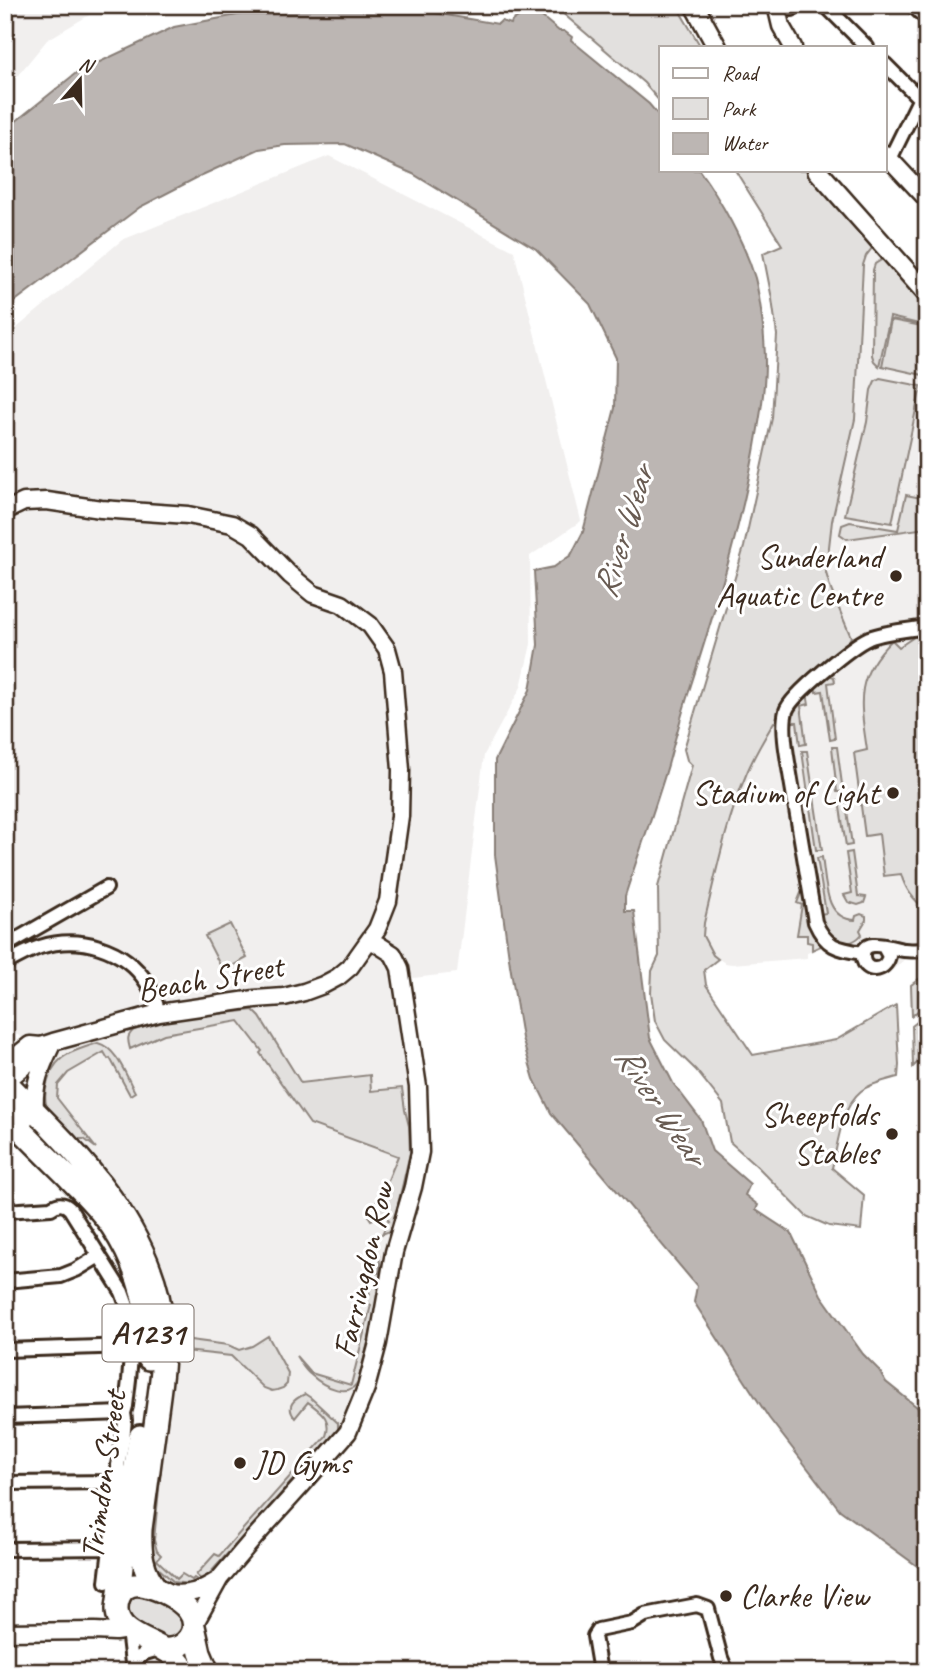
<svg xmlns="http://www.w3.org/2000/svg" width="932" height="1677" viewBox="0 0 932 1677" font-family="Caveat,sans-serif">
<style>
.built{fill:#f1efee}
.green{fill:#e2e0de;stroke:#8e857e;stroke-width:2}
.water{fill:#bcb6b3;stroke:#887e77;stroke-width:2}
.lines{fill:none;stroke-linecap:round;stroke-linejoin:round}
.street-casing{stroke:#3b2a1e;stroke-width:18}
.secondary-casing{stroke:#3b2a1e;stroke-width:21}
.primary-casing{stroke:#3b2a1e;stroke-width:23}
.highway-casing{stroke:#3b2a1e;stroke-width:26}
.street{stroke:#fff;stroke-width:12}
.secondary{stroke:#fff;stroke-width:16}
.primary{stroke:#fff;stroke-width:18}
.highway{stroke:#fff;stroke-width:21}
.poi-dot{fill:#3b2a1e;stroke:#fff;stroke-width:2.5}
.labels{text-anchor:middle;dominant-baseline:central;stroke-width:6;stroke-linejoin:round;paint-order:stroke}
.shield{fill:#fff;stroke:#766a62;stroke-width:2}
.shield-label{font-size:32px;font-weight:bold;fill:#3b2a1e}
.poi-label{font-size:33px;fill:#3b2a1e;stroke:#fff;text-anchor:end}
.street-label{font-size:33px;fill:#3b2a1e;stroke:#fff}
.water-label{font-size:35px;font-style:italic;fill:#685b52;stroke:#fff}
</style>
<rect width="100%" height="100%" fill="#fff"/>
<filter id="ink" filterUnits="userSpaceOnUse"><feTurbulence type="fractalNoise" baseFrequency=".0143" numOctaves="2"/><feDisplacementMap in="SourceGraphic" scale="14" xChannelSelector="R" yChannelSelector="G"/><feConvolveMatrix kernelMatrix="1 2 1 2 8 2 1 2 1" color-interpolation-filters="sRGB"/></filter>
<g filter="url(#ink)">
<!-- built -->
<path class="built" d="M5,5H106L47,40L5,91Z
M329,156L514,251L581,521L530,556L531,644L521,687L484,755L457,973L396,980L401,1012L408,1084L414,1127V1152L362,1382L351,1420L206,1585L169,1589L149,1565L170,1350L40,1102L41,1086L50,1063L55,1056L66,1048L174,1017L274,1006L299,1001L329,989L29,1042L5,1027V338L122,240Z
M875,243L927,298V953L913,955L905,959L889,973L877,977L864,973L850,956L826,946L807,952V958L732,964L725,963L713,955L703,935L704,923L725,836L736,799L747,773L774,722L779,723L831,590L826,573L830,533L855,419L863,265L866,256Z"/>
<!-- green -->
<path class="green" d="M553,5H676L701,47H661V103L644,83Z
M735,170H808L872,248L866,256L863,265L855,419L832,521L826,573L831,590L851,637L845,649L779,723L774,722C764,739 753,757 746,775C726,822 716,873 704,923L703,936L713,955L718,959L704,970L706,985L753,1055L836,1040L896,1005L899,1065L898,1077C887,1080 871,1083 861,1091C841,1107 838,1144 832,1168L864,1195L861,1230L829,1226L806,1216L758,1167L730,1142L723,1104L696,1070L665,1040L655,1021L651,993L652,971L659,956L658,887L692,765L687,760L684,749L744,547L772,418L777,335L772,299L763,253L782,245Z
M883,259L927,307V326L890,317L879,366L874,361L872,355L873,270L875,264Z
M891,320L927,327V359L923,375L882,366Z
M880,378L921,386L892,523L845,515L867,422L871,390L875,381Z
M906,495L927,499V528L847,539L840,534L842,525L850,522L898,530Z
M927,634V910C914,901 905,889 901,874L884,876L879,834L865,836L854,753L867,750C860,702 854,677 892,640L899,647L914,637Z
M827,674L834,677L835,682L828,683L835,739L830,740L823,691L816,692L815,684Z
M807,693L809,704L801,706L806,744L800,745L797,722H788L791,707Z
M832,747H837L843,792H837Z
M802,751H807L822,850H816Z
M839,801L846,804L852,845L846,846Z
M852,852L858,896L866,897L864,903L858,905L848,902L844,895L852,893L846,853Z
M822,857C826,881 824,919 855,920L856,916L861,914L866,916V920L860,930L862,934C846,954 824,933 820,914L826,913L817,858Z
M801,893L806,894L825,944L812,950V943L807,942V935H797L802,905L797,903Z
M230,924L247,958L223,971L205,936Z
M927,973V1003L912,1016L911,985Z
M253,1010L260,1017L301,1083L370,1075L371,1091L402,1088L405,1110L409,1126L410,1153L393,1226L390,1231L382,1234L385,1228L383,1224L389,1221L385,1214L371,1220L369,1217L388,1180L398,1156L310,1124L260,1053L262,1051L239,1021L164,1034L130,1049C128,1041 126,1036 134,1030L175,1019Z
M927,1014V1053L913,1067L912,1026Z
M98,1043C117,1048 126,1076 135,1092L130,1095L110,1058L108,1059L104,1052L68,1073L58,1085L57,1098L96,1148L84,1139H77C69,1131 55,1120 49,1111C40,1097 49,1069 61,1059C68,1052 88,1046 98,1043Z
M374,1251L377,1252C389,1273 365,1352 359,1379C351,1401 323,1386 311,1375C304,1370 301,1363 296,1356L311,1373L351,1385L371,1305L362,1300V1298L370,1294L363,1279L379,1272L369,1255Z
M176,1326H179L183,1339L228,1345L239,1350L252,1346L268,1336L288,1373L287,1384L283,1388L277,1390L272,1391L264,1388L231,1356L176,1350Z
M305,1394L311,1398L338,1423V1431L320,1453H317L203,1581L196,1575L215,1554L219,1556L326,1436C332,1418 321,1412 308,1402L295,1418C285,1406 294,1399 305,1394Z
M160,1467L161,1468L154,1540L157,1551L161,1555L157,1560L177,1579L182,1574L192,1580L194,1578L197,1580L189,1584L174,1582L157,1567L150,1541Z
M144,1594L181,1616L184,1632L168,1643C157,1636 119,1621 126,1604C130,1596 136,1595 144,1594Z"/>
<!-- water -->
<path class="water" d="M317,5H388L498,24L501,21L511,24L512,21L530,9L535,11L559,31H564L572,37L571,40L649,104L661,118V170H699C721,200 744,242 755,278C761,302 765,338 765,363C765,392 759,423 754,452C739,533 715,610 690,688C682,713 675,739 668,765C655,809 639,852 625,896V911H634L650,1038L673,1083L701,1120L712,1151L750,1184L745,1195L758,1205L756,1210L791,1233L821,1295L863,1354L879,1370L886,1382L927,1415V1570L920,1568L840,1510L769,1418L694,1302L697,1286L551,1113L534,1079L522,1038L510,965L495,855V760L530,690L538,645L534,571L554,567L571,555L583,532L615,408L616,358L590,304L536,249L413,174L345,144L285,145L259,149L200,176L140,207L14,302L5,311V130L76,73L174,27L253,12Z"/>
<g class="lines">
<defs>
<path id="street" d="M825,5L867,47
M912,5L927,19
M792,9L793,5
M885,64L919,98
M890,159L918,102L927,77
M5,946L106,888
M884,947L889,956C885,973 865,973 863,958C861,935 893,949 904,950C912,951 919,950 927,950
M863,953C837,949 826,947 815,922C807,874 799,827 791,780C788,761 781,729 786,711C791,695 853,645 869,638C887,631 908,630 927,627
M5,964C17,957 28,951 40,947C79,935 124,947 147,983C153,992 156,1003 159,1013
M5,1211L51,1208C58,1203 64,1203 70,1209L122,1292L130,1314L131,1356L129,1380L126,1406L124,1413L125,1420L123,1440L118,1465V1482L106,1582
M5,1281L61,1276L76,1270L99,1256
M5,1350L130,1346
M5,1417L124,1413
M5,1483L118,1482
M5,1549L111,1548
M128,1630L132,1663L145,1653L162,1648
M600,1672L594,1636L598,1630L632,1623L645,1615L697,1605L708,1609L709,1613L721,1658L727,1672"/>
<path id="secondary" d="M776,5L781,26L793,47
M885,154L927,199
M5,511L24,502L47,501L101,509L188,515L232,524L251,535L290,575L313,594L342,604L370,625L387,649L393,671L401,770L400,816L388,901L377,929L350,967L338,977L323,985L304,992L284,997L255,999L159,1013L53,1042L41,1046L30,1045L5,1065
M5,1082L39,1054L41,1046
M5,1100L25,1119
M35,1111C33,1083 41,1067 53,1042
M167,1593C190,1596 200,1591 218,1580
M194,1625L220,1578L254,1538L302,1485L348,1432L366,1388L378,1343L394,1252L413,1187L420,1152L418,1087L400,968L393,954L371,940
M5,1632L95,1631L115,1632L128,1630"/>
<path id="primary" d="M694,5L717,47
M817,170L927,294"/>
<path id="highway" d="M5,1081C73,1149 155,1226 163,1327C165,1357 160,1388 156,1418C151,1455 146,1492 141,1529C140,1552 142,1571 157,1589
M5,1113C26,1136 48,1157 69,1178C84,1194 100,1209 112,1227C138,1266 150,1312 149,1359
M118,1600L133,1477L140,1436
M194,1626L200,1653L208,1672
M163,1649C185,1651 203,1630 188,1610C179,1599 160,1589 146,1586C139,1584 131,1584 125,1589C120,1593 117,1601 117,1608C116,1632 147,1639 163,1649C173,1654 181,1663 186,1672"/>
</defs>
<!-- street casing -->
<use href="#street" class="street-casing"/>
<!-- secondary casing -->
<use href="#secondary" class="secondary-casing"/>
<!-- primary casing -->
<use href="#primary" class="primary-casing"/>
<!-- highway casing -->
<use href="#highway" class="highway-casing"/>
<!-- street -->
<use href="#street" class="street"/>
<!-- secondary -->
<use href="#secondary" class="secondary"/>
<!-- primary -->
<use href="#primary" class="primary"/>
<!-- highway -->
<use href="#highway" class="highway"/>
</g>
</g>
<!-- markers -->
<g class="poi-dot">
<circle cx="896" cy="576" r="7"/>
<circle cx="893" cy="793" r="7"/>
<circle cx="892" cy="1134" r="7"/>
<circle cx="240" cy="1463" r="7"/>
<circle cx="726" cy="1596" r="7"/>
</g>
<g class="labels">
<!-- shield labels -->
<rect class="shield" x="102.5" y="1304.5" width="91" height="57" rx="5"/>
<g class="shield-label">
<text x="148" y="1333">A1231</text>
</g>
<!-- poi labels -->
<g class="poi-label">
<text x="882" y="557">Sunderland<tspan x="882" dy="38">Aquatic Centre</tspan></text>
<text x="879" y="793">Stadium of Light</text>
<text x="878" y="1115">Sheepfolds<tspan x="878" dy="38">Stables</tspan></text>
<text x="254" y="1463" text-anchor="start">JD Gyms</text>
<text x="740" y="1596" text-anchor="start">Clarke View</text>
</g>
<!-- street labels -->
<g class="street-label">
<text transform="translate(210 978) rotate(-10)">Beach Street</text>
<text transform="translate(363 1270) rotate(-77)">Farringdon Row</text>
<text transform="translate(103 1475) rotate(-82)">Trimdon Street</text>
</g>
<!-- water labels -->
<g class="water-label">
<text transform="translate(623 532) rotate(-73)">River Wear</text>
<text transform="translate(661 1105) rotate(56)">River Wear</text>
</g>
</g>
<!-- margin -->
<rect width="932" height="1677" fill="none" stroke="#fff" stroke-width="28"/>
<rect x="14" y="14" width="904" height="1649" fill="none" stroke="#3b2a1e" stroke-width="2.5" filter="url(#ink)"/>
<!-- legend -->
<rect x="659" y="46" width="228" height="126" fill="#ffffff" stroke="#b1aaa5" stroke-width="2"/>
<rect x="673" y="68" width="35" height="10" fill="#ffffff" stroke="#b1aaa5" stroke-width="2"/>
<text x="722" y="80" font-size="21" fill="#3b2a1e">Road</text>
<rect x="673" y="98" width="35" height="21" fill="#e2e0de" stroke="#b1aaa5" stroke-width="2"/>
<text x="722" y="116" font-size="21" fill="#3b2a1e">Park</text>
<rect x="673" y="133" width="35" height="21" fill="#bcb6b3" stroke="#b1aaa5" stroke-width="2"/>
<text x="722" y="150" font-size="21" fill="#3b2a1e">Water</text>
<!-- north arrow -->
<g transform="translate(80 80) rotate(20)" stroke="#ffffff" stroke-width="5" paint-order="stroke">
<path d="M0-5L12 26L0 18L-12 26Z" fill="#3b2a1e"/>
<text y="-10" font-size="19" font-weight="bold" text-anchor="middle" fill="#3b2a1e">N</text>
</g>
</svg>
